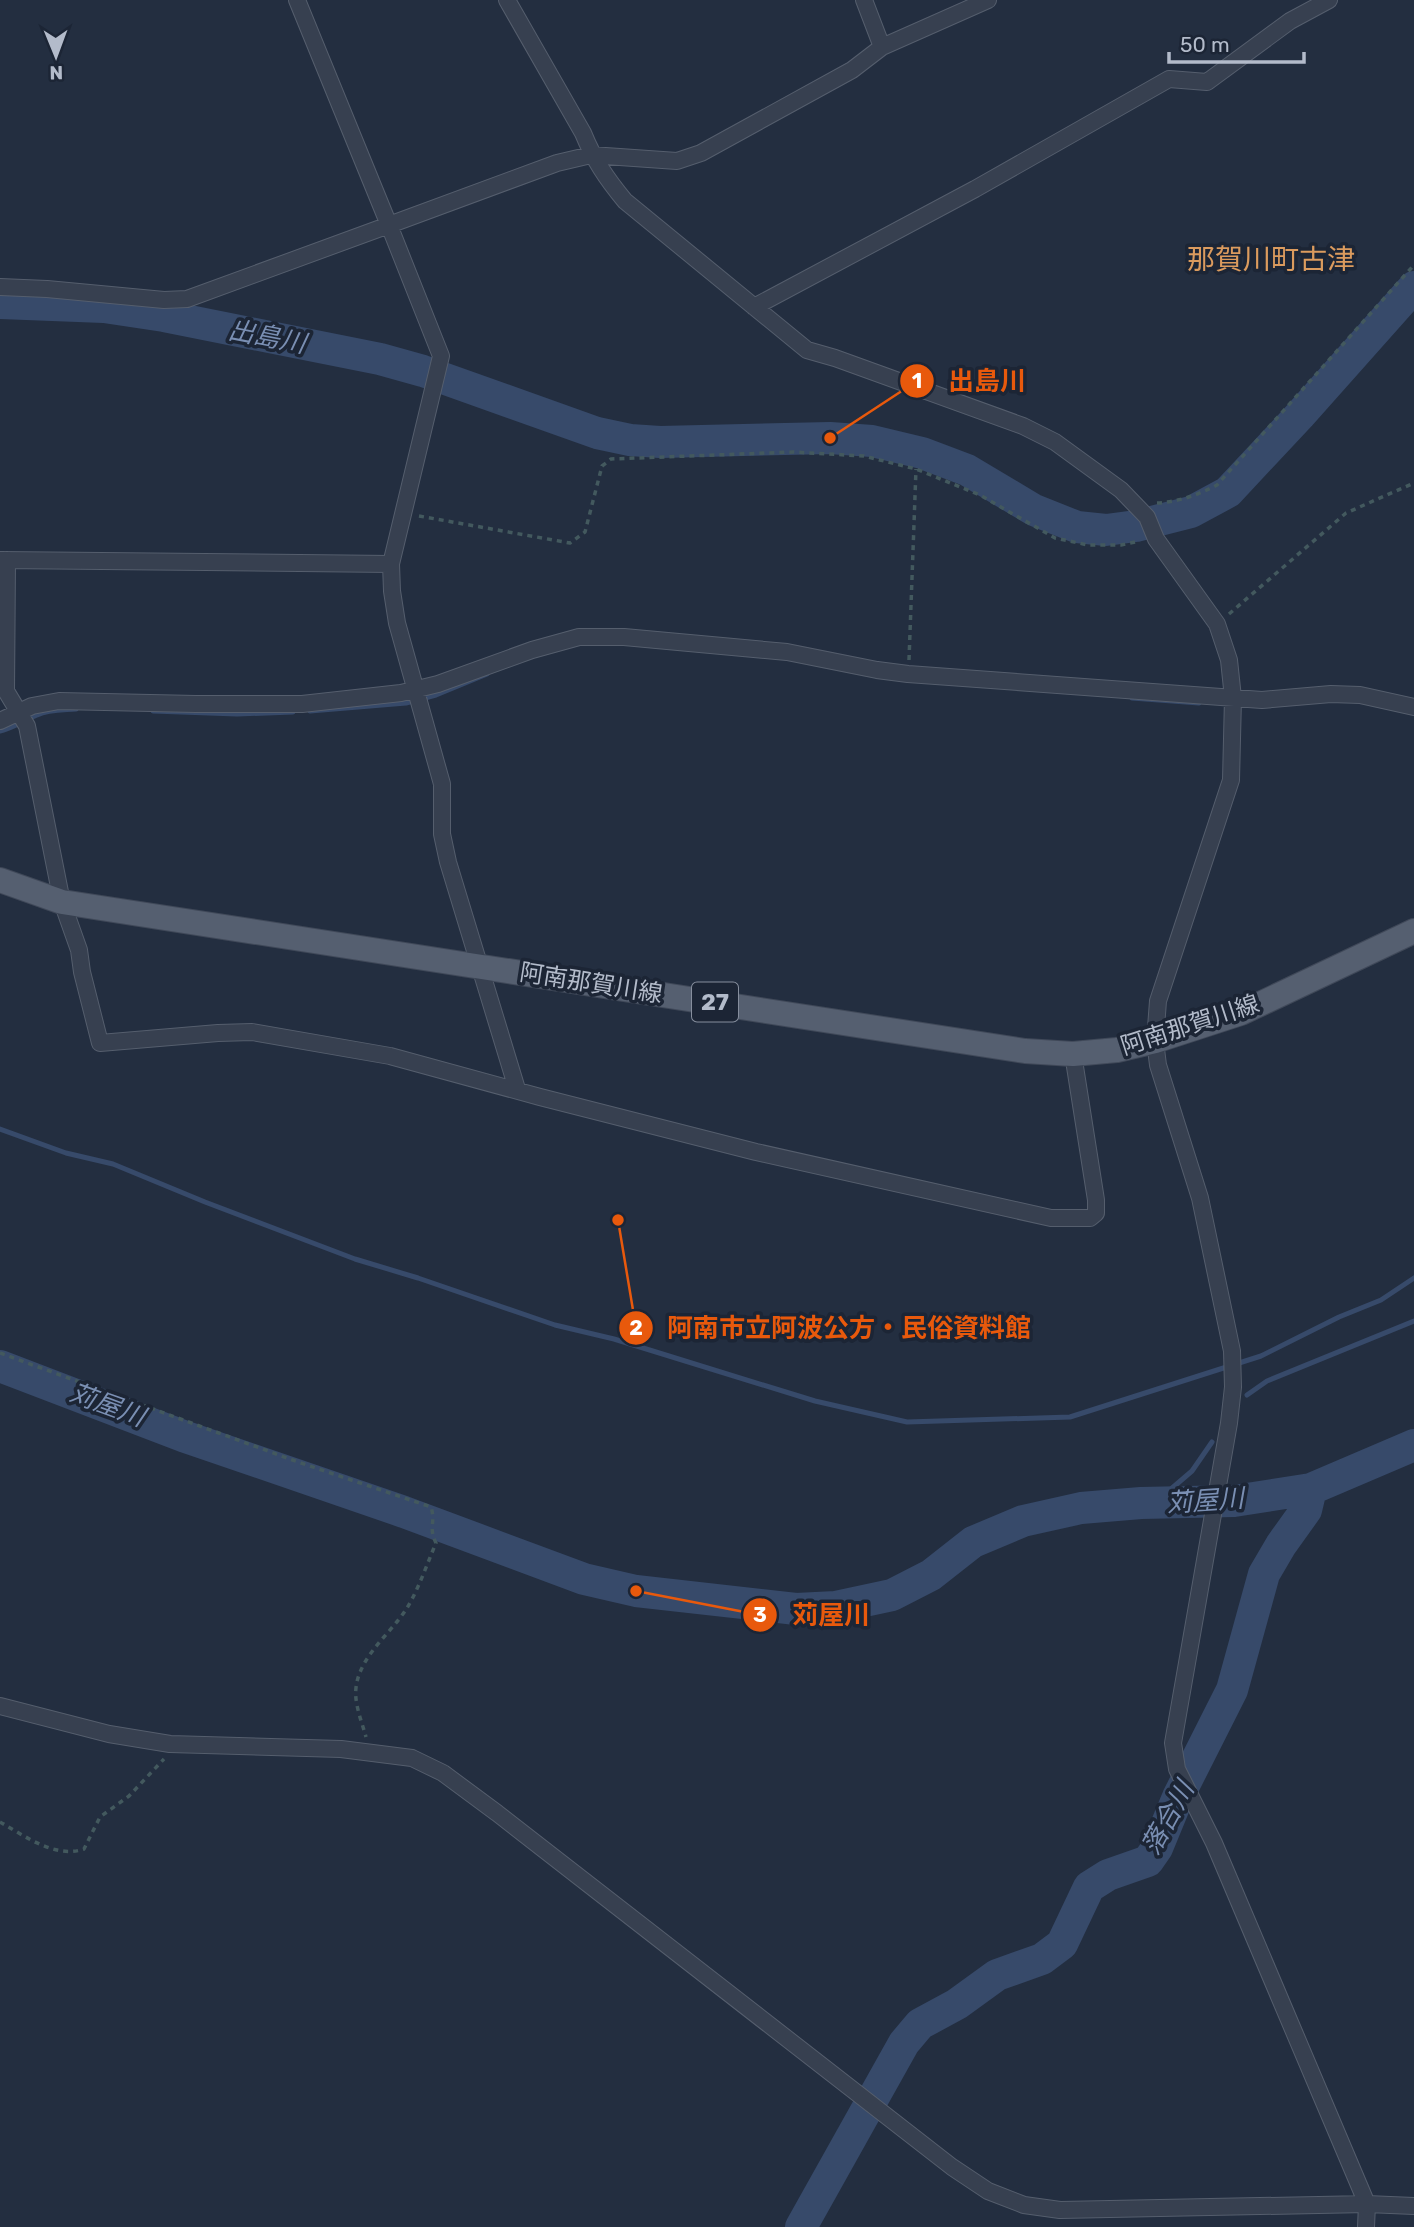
<svg xmlns="http://www.w3.org/2000/svg" width="1414" height="2227" viewBox="0 0 1414 2227" font-family="Rubik,'Noto Sans JP',sans-serif">
<style>
.lines{fill:none;stroke-linecap:round;stroke-linejoin:round}
.stream{stroke:#374a6a;stroke-width:5}
.river{stroke:#374a6a;stroke-width:32}
.minor-casing{stroke:#555e6d;stroke-width:18}
.primary-casing{stroke:#404959;stroke-width:26}
.path{stroke:#43595e;stroke-width:3.5;stroke-dasharray:5 5;stroke-linecap:butt}
.minor{stroke:#374050;stroke-width:16}
.primary{stroke:#555f70;stroke-width:24}
.labels{text-anchor:middle;dominant-baseline:central;stroke-width:7;stroke-linejoin:round;paint-order:stroke}
.shield{fill:#1c2535;stroke:#868e9d;stroke-width:2}
.shield-label{font-size:23px;font-weight:bold;fill:#b3bbca}
.street-label{font-size:24px;fill:#b3bbca;stroke:#1c2535}
.water-label{font-size:26px;font-style:italic;fill:#7a8fb3;stroke:#1c2535}
.quarter-label{font-size:28px;fill:#db9b5e;stroke:#1c2535}
.leader{fill:none;stroke:#e8590c;stroke-width:2.5}
.callout-dot{fill:#e8590c;stroke:#1c2535;stroke-width:2.5}
.mark-label{font-size:21px;text-anchor:middle;font-weight:bold;fill:#fff}
.callout-label{font-size:26px;text-anchor:middle;font-weight:bold;fill:#e8590c;stroke:#1c2535;stroke-width:7;stroke-linejoin:round;paint-order:stroke}
</style>
<rect width="100%" height="100%" fill="#232e40"/>
<g class="lines">
<!-- stream -->
<path class="stream" d="M1132,698L1199,703
M153,711L237,714L293,712
M310,711L406,703L436,695L487,674
M0,731C13,728 24,720 37,715C49,709 63,710 76,709
M0,1129L66,1153L113,1164L205,1202L355,1259L418,1278L555,1325L614,1339L815,1401L907,1422L1070,1417L1261,1356L1339,1317L1381,1300L1414,1278
M1247,1395L1267,1381L1414,1321
M1141,1503L1171,1489L1192,1471L1212,1442"/>
<!-- river -->
<path class="river" d="M0,303L104,307L164,316L380,359L423,371L597,433L630,440L660,442L830,438L872,441L922,453L967,470L1034,510L1077,527L1106,530L1136,526L1191,512L1228,492L1300,415L1414,287
M0,1366L183,1436L404,1512L584,1579L636,1591L796,1609L836,1607L892,1595L931,1575L973,1542L1023,1521L1081,1508L1141,1503L1234,1501L1311,1489L1414,1445
M801,2227L904,2043L920,2024L957,2004L997,1975L1042,1959L1062,1944L1089,1887L1108,1875L1148,1861L1157,1848L1178,1797L1232,1690L1264,1574L1281,1545L1306,1510L1311,1489"/>
<defs>
<path id="minor" d="M297,0L389,225L557,163L591,155L677,161L701,153L852,70L882,47L988,0
M507,0L583,133C594,160 606,178 625,201L807,350L835,358L1023,426L1055,442L1121,490L1147,517L1156,539L1217,624L1229,660L1233,698L1231,780L1158,1001L1155,1041L1158,1065L1200,1198L1232,1351L1233,1387L1229,1423L1173,1743L1177,1769L1214,1843L1367,2204L1366,2227
M864,0L882,47
M0,287L47,289L164,300L187,299L389,225L441,356L391,564L392,591L397,623L442,784V834L448,862L517,1089
M754,307L975,189L1169,79L1207,82L1290,21L1329,0
M0,560L391,564
M7,560L6,691L27,726L62,902L79,950L82,972L100,1043L218,1033L252,1032L390,1056L540,1097L756,1152L1051,1218H1090L1096,1213V1200L1073,1054
M0,721L32,706L59,701L196,704H302L401,693L438,684L532,650L579,637H624L787,652L877,670L908,674L1262,700L1331,694L1360,695L1414,707
M0,1706L109,1734L170,1744L341,1749L412,1758L443,1773L497,1813L952,2167L988,2191L1024,2205L1060,2210L1367,2204L1414,2206"/>
<path id="primary" d="M0,880L62,902L1025,1051L1073,1054L1117,1050L1155,1041L1241,1013L1414,931"/>
</defs>
<!-- minor casing -->
<use href="#minor" class="minor-casing"/>
<!-- primary casing -->
<use href="#primary" class="primary-casing"/>
<!-- path -->
<path class="path" d="M1157,503C1178,502 1198,495 1217,485L1414,265
M419,516L570,543L585,532L602,466L611,459L793,452L864,456L916,469L980,495L1055,538L1088,545H1121L1140,541
M1229,614L1346,513L1414,483
M909,660L916,469
M0,1353L298,1462L431,1507C436,1523 428,1527 436,1543C427,1564 419,1588 407,1608C388,1638 348,1664 357,1705C359,1716 363,1726 366,1737
M0,1822C25,1836 55,1859 84,1849L100,1817L129,1796L164,1759"/>
<!-- minor -->
<use href="#minor" class="minor"/>
<!-- primary -->
<use href="#primary" class="primary"/>
</g>
<g class="labels">
<!-- shield labels -->
<rect class="shield" x="692" y="982.5" width="46" height="39" rx="5"/>
<g class="shield-label">
<text x="715" y="1002">27</text>
</g>
<!-- street labels -->
<g class="street-label">
<text transform="translate(591 983) rotate(9)">阿南那賀川線</text>
<text transform="translate(1190 1025) rotate(-18)">阿南那賀川線</text>
</g>
<!-- water labels -->
<g class="water-label">
<text transform="translate(267 337) rotate(11)">出島川</text>
<text transform="translate(107 1405) rotate(20)">苅屋川</text>
<text transform="translate(1205 1501) rotate(-4)">苅屋川</text>
<text transform="translate(1168 1818) rotate(-61)">落合川</text>
</g>
<!-- quarter labels -->
<g class="quarter-label">
<text x="1271" y="259">那賀川町古津</text>
</g>
</g>
<!-- callouts -->
<path class="leader" d="M830 438L917 381M618 1220L636 1328M636 1591L760 1615"/>
<g class="callout-dot">
<circle cx="830" cy="438" r="7"/>
<circle cx="618" cy="1220" r="7"/>
<circle cx="636" cy="1591" r="7"/>
<circle cx="917" cy="381" r="18"/>
<circle cx="636" cy="1328" r="18"/>
<circle cx="760" cy="1615" r="18"/>
</g>
<g class="mark-label">
<text x="917" y="388">1</text>
<text x="636" y="1335">2</text>
<text x="760" y="1622">3</text>
</g>
<g class="callout-label">
<text x="987" y="390">出島川</text>
<text x="849" y="1337">阿南市立阿波公方・民俗資料館</text>
<text x="831" y="1624">苅屋川</text>
</g>
<!-- north arrow -->
<g transform="translate(56 56) rotate(179)" stroke="#1c2535" stroke-width="5" paint-order="stroke">
<path d="M0-5L12 26L0 18L-12 26Z" fill="#b3bbca"/>
<text y="-10" font-size="19" font-weight="bold" text-anchor="middle" fill="#b3bbca">N</text>
</g>
<!-- scale -->
<path d="M1169 52v10h135v-10" fill="none" stroke="#b3bbca" stroke-width="3.5"/>
<text x="1180" y="52" font-size="21" fill="#b3bbca" stroke="#1c2535" stroke-width="5" paint-order="stroke">50 m</text>
</svg>
